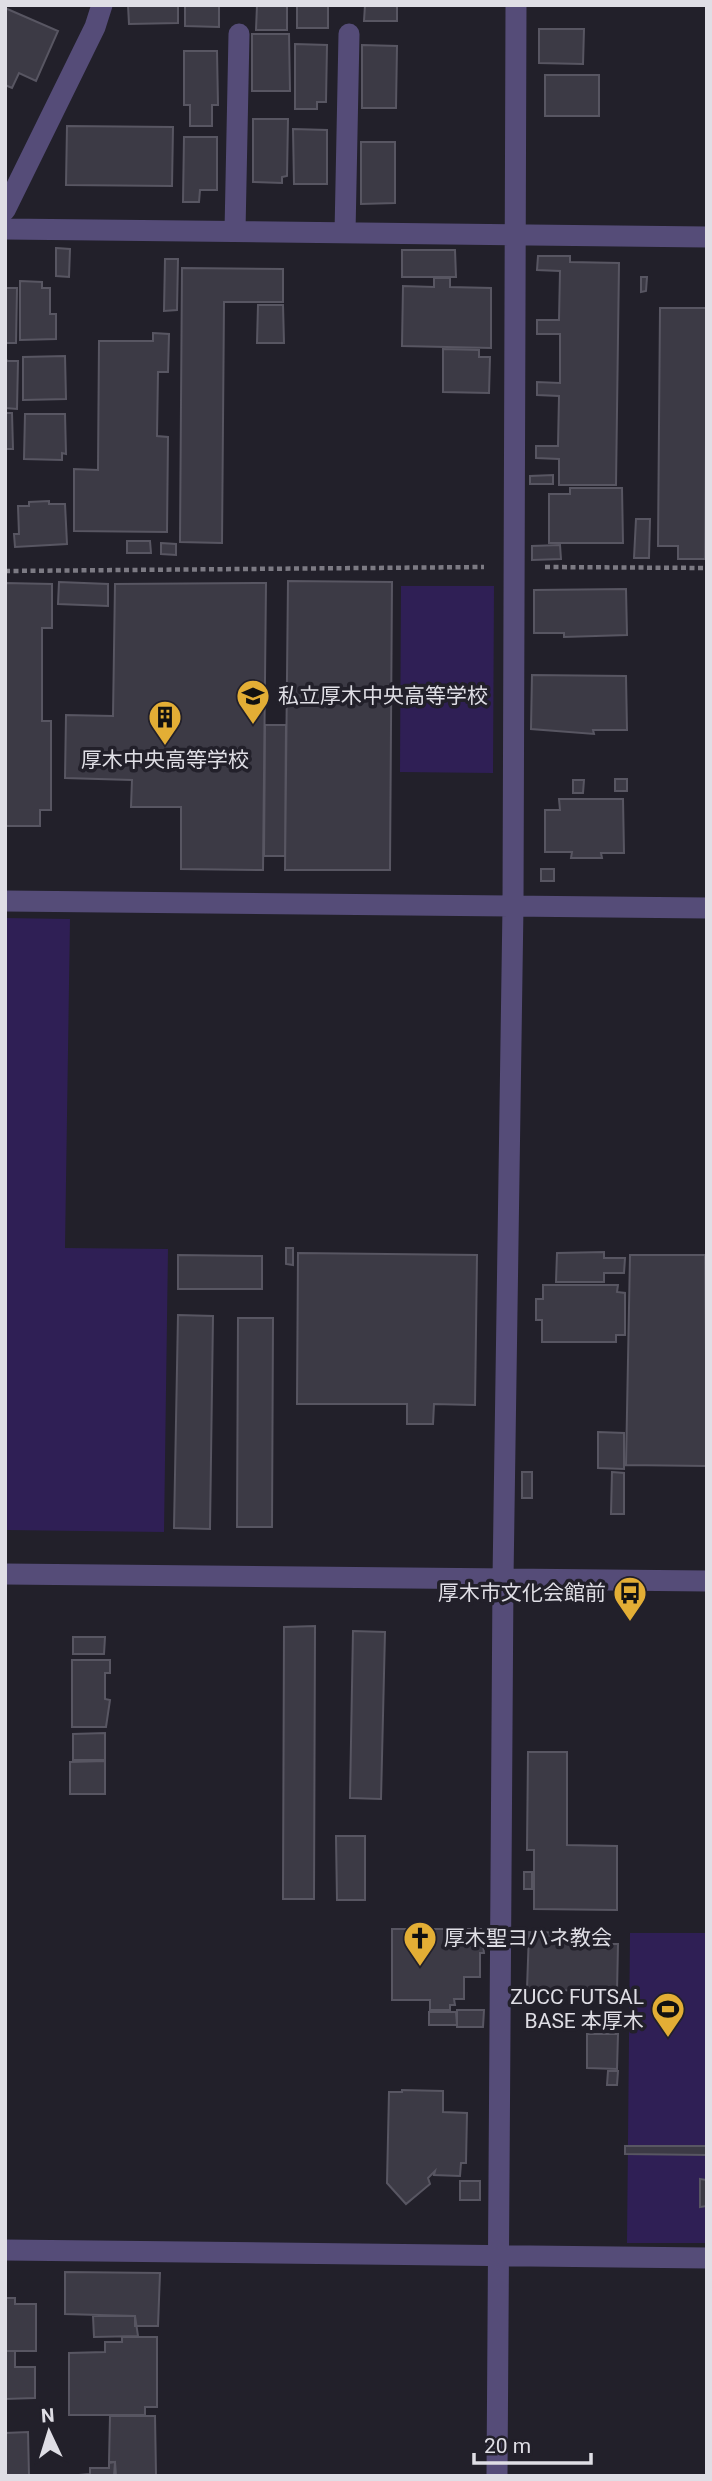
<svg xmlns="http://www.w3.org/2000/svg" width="712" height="2481" viewBox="0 0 712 2481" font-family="Roboto,'Noto Sans JP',sans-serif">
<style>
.green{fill:#2f1f55}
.building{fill:#3c3a45;stroke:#585662;stroke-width:2}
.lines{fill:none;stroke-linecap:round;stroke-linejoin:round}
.path{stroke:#7c7a83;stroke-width:4.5;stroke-dasharray:5 3.5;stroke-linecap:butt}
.minor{stroke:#554c78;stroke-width:21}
.labels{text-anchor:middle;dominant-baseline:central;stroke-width:7;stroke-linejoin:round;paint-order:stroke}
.poi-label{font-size:21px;fill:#dfdee5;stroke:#22202a;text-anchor:start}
</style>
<rect width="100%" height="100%" fill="#22202a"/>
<!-- green -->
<path class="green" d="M401,586H494L493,773L400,772Z
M5,918L70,919L65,1248L168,1249L164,1532L5,1530Z
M630,1933H707V2243H627Z"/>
<!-- building -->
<path class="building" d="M128,5H178V23L129,24Z
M185,5H219V27L185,26Z
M257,5H287V30H256Z
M297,5H328V28H297Z
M365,5H397V21H364Z
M5,8L58,31L36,81L19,73L12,88L5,85Z
M539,29H584L583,64L539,63Z
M252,34H289L290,91H252Z
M295,44L327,45L326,102H317V109H295Z
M362,45L397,46L396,108H362Z
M184,51H217L218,105H212V126H190V105H184Z
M545,75H599V116H545Z
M253,119H288L287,176L282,177V183L253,182Z
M67,126L173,127L172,186L66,185Z
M293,129L327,130V184H294Z
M184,137H217V190H200L199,202H183Z
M361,142H395V203L361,204Z
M56,248L70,249L69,277L56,276Z
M402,250H455L456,277H402Z
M538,256H570V262L619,263L616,485H559V459L536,458V446H558L559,396L537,395V382L560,383V334H537V320H559L560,271L537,270Z
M165,259H178L177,310L164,311Z
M182,268L283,269V302H224L222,543L180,542Z
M641,277H647L646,291L641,292Z
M434,278H450V287L491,288V348L402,346L403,286L434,287Z
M20,281L42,282V288H50V314H56V339L20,340Z
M5,288H17L16,343H5Z
M258,305H283L284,343H257Z
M660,308H707L705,559H678V546H658Z
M153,333L169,334L168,372H158L157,436L168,437L167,532L74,531V469L98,470L99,341H153Z
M443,349L479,350V357H490L489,393L443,392Z
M65,356L66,399L23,400V357Z
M5,357L7,361H18L17,409L5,408Z
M5,413H12L13,449H5Z
M25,414H65L66,454L62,453V460L24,459Z
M553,475V484H530V476Z
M570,488H622L623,543H549V494H570Z
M49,501V504H65L67,544L15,547L14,534H19L18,506H29V502Z
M636,519H650L649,558H634Z
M127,541H150L151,553H127Z
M161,543L176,544V555L161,554Z
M560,545L561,559L532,560V546Z
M288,581L392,582L390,870H285Z
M59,582L108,584V606L58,604Z
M5,583L52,584V628H42V721H51V810H40V826H5Z
M266,583L263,870L181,869V807H131L132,780L65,778L66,715L113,716L115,584Z
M626,589L627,635L564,637V633H534V590Z
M532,675L626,676L627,730H593L594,734L531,729Z
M265,725H286L285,856H264Z
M615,779H627V791H615Z
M573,780H584L583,793H573Z
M559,799H623L624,853H601L602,858H571L572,852H545V810H560Z
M541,869H554V881H541Z
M286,1248H293V1265L286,1264Z
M604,1252V1258H625L624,1273H604V1282H556L557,1253Z
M298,1253L477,1255L475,1405L434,1404L433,1424H407V1404H297Z
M178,1255L262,1256V1289H178Z
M630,1255H705L707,1466L626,1465Z
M543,1285H618L617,1292L625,1293V1335H616V1342H542V1320H536V1299H543Z
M178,1315L213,1316L210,1529L174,1528Z
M238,1318H273L272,1527H237Z
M598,1432L624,1433V1469L598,1468Z
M522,1472H532V1498H522Z
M612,1472L624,1473V1514H611Z
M315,1626L314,1899H283L284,1627Z
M353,1631L385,1632L381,1799L350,1798Z
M73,1637H105L104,1654H73Z
M72,1660H110V1673H105V1699L110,1700L106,1727H72Z
M105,1733V1760H73V1734Z
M528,1752H567V1845L617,1846V1910L534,1909V1850H527Z
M105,1761V1794H70V1762Z
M336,1836H365V1900H337Z
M524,1872H532V1889H524Z
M392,1929H481L484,1953H480V1977H464V1999H454L455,2005H450V2010H430V2000H392Z
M529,1932L589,1933L588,1944H618L617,1992L527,1989Z
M457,2010H484L483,2027H457Z
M429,2012H456L457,2025H429Z
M587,2034H618L617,2069L587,2068Z
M608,2071H618L617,2085H607Z
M402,2090L443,2091V2112L467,2113L466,2163H461L460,2176L434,2175L435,2171L428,2178L430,2184L406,2204L387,2183L389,2092H402Z
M625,2146H707V2155L625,2154Z
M700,2179L707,2180V2206L700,2207Z
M460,2181H480V2200H460Z
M65,2272L160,2273L158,2326H135V2316L65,2314Z
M5,2298H15V2304H36V2351H5Z
M93,2316H135L138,2336L94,2337Z
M122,2337H157V2407H145V2415H69V2353L105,2352V2342H122Z
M5,2351H15V2367H35V2398L5,2399Z
M110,2416H155L156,2475L116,2476L115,2462H109Z
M28,2432L29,2476H5V2433Z
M115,2462L114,2476H156H67L90,2474V2468H109V2463Z"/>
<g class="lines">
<!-- path -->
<path class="path" d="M545,567L707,568
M5,571L484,567"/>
<!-- minor -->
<path class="minor" d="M5,210L95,27L102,5
M5,229L707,237
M235,231L239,34
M345,233L349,34
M5,901L707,908
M5,1574L707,1581
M5,2250L707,2258
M497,2476L503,1579L513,906L516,5"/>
</g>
<!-- icons -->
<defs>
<symbol id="school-pin" viewBox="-11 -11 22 30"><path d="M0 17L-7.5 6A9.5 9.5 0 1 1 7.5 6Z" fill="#e3ae35" stroke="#22202a"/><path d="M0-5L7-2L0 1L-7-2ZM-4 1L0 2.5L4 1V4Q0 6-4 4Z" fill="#111"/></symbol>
<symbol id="building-pin" viewBox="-11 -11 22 30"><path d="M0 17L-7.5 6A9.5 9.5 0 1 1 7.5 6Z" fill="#e3ae35" stroke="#22202a"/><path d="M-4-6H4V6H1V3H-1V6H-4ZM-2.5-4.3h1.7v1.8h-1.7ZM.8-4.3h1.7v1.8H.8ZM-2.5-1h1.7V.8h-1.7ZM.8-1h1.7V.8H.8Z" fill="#111"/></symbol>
<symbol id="bus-pin" viewBox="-11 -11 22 30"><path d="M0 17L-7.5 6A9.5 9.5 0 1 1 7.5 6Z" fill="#e3ae35" stroke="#22202a"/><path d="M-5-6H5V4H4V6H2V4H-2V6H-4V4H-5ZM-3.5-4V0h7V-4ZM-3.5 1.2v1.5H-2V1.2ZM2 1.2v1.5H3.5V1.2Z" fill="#111"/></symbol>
<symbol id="church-pin" viewBox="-11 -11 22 30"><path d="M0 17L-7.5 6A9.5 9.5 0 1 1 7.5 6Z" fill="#e3ae35" stroke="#22202a"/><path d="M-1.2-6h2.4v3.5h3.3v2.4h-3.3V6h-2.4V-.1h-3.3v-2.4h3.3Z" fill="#111"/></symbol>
<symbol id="stadium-pin" viewBox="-11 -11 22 30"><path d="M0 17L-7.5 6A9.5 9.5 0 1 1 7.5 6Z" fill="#e3ae35" stroke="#22202a"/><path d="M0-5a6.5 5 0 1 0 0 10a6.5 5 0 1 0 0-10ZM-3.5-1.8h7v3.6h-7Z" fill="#111"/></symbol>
</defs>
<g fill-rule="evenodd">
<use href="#school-pin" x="234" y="677" width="38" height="52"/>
<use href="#building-pin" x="146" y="698" width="38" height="52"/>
<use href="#bus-pin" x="611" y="1574" width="38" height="52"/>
<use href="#church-pin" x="401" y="1919" width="38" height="52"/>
<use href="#stadium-pin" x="649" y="1990" width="38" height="52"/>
</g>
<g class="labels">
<!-- poi labels -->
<g class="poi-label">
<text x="278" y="696">私立厚木中央高等学校</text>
<text x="165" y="760" text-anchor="middle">厚木中央高等学校</text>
<text x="606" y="1593" text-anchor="end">厚木市文化会館前</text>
<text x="444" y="1938">厚木聖ヨハネ教会</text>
<text x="644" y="1997" text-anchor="end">ZUCC FUTSAL<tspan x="644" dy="24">BASE 本厚木</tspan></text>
</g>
</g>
<!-- border -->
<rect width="712" height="2481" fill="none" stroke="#dfdee5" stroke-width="14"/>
<!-- north arrow -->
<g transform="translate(49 2432) rotate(356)" stroke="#22202a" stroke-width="5" paint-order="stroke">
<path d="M0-5L12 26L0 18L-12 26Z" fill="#dfdee5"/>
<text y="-10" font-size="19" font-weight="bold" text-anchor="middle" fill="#dfdee5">N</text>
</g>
<!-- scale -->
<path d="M474 2453v10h117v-10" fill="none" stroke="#dfdee5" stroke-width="3.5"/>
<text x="484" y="2453" font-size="21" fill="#dfdee5" stroke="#22202a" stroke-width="5" paint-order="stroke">20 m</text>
</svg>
